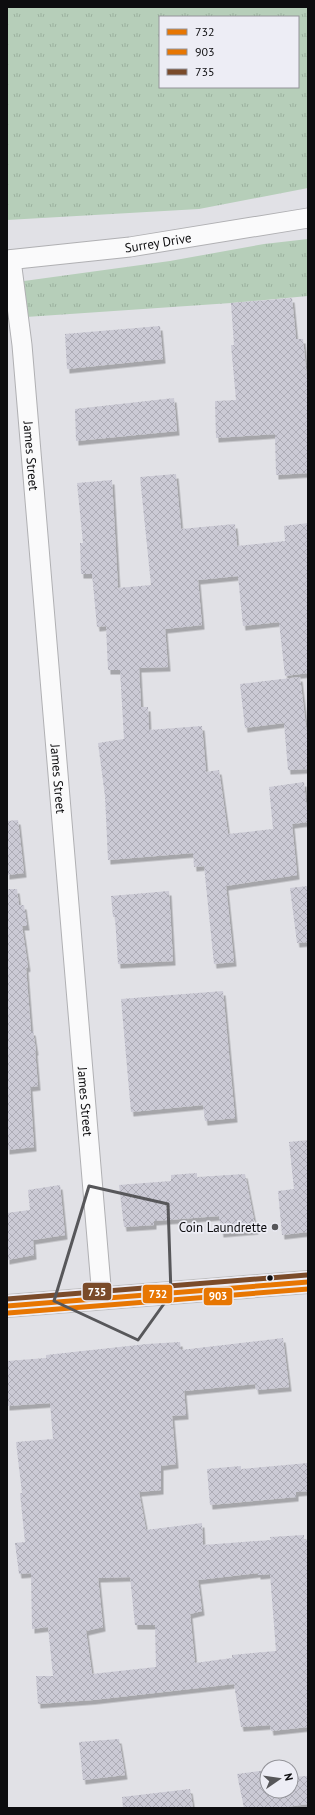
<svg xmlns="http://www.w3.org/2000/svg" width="315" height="1815" viewBox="0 0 315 1815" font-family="'PT Sans',sans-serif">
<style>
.grass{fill:url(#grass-tufts);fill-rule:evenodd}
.building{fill:url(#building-cross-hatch);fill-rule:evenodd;filter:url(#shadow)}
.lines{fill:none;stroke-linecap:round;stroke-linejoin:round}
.minor-casing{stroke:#b0b0b3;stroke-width:21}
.primary-casing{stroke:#c0c0c2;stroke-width:24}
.minor{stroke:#fafafb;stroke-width:19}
.primary{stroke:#f5f0f3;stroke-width:22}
.bus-1-casing{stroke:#ededf5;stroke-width:8}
.bus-2-casing{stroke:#ededf5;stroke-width:8}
.bus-3-casing{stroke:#ededf5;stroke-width:8}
.bus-1{stroke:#e77602;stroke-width:5}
.bus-2{stroke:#e77602;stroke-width:5}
.bus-3{stroke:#7a4b2a;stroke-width:5}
.marked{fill:none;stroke:#57575a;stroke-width:3;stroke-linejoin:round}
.poi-dot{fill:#57575a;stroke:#ededf5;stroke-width:1.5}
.bus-dot{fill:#0d0d0f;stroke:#ededf5;stroke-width:1.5}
.labels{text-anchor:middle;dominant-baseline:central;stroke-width:3.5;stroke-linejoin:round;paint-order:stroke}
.street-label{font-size:13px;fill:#0d0d0f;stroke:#ededf5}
.poi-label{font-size:13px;fill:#0d0d0f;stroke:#ededf5;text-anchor:end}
.line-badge{stroke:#ededf5;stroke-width:1.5}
.badge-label{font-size:11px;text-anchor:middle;font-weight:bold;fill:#fff}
</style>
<defs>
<pattern id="grass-tufts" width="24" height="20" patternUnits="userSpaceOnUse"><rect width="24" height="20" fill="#b6ceb9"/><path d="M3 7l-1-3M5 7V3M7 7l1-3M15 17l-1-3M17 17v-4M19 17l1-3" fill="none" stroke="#9bb09e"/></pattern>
<pattern id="building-cross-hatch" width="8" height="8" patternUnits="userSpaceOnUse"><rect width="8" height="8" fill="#cbcad5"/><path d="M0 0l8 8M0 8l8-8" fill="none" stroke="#adacb6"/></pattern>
<filter id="shadow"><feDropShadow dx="2.5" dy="4.5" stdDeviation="0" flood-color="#0004"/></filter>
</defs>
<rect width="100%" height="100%" fill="#e1e1e6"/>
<!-- grass -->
<path class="grass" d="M7,7H308V188L199,209L7,220ZM160,17H298V87H160Z
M308,239V296L231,303L26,317L24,281L170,261L264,244Z"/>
<!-- building -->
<path class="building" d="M292,298L296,339H303L308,388V473L276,475L275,434L216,438L215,401L236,400L231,345H234L231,303Z
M160,326L163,359L67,369L65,334Z
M174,398L177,431L76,441L75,409Z
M176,474L181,529L235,524L237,546L285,541L284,526L308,523V673L285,676L279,622L243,626L238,576L198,580L202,625L165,629L168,667L139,668L141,707H148L149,730L202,726L206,772L219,770L228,834L273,829L269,787L304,782L308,822L292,824L297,875L226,886L234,962L214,964L204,866L194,867L193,853L108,860L105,796L98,743L124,739L120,670H108L106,626L97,627L92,574H81L80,543H83L77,483L112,480L118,588L151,585L140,477Z
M300,677L308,743V769L288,770L284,723L245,728L240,684Z
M18,820L24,873L7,875V821Z
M308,886V942L297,943L290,888Z
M7,889H17L19,905H24L27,926H22L28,967L26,968L31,1031H33L36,1051H35L38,1086L30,1087L34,1147L7,1150Z
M169,891L173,961L118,964L115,917H113L111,896Z
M223,991L235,1118L205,1121L203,1105L131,1112L121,999Z
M308,1140V1232L282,1235L278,1191L294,1189L289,1142Z
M197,1173V1177L245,1174L256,1230L221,1233L219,1216L154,1221V1225L124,1227L119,1185L171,1181V1175Z
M60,1185L65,1235L33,1240L34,1255L7,1260V1213L30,1210L28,1190Z
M283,1338L289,1387L256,1390L255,1384L184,1391L186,1415L172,1416L176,1464L161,1466V1490L139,1492L146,1530L202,1523L203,1545L271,1540L270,1537L304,1535V1540H308V1727L271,1731L270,1725L241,1727L234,1684L93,1700L38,1704L36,1676H53L48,1627L32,1629L31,1573L19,1574L15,1543L25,1542L20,1493H22L16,1442L53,1439L50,1403L7,1406V1361L46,1358V1355L147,1344L180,1342L181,1350ZM258,1573V1575L270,1574L276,1651L232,1655V1658L195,1663L190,1614L202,1611L198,1580ZM130,1577L135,1625H155L156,1667L92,1674L86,1631L103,1627L98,1578Z
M308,1463V1491L296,1492V1497L210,1505L207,1469L241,1466V1469Z
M119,1739L125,1775L83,1780L79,1742Z
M267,1770V1791H291V1777L308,1776V1804L279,1808H244L237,1774Z
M190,1789L193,1808H123L122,1797Z"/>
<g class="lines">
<defs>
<g id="minor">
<path id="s1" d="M7,260L130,247L308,218"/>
<path id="s2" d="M11,260L22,345L102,1298"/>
</g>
<path id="primary" d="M7,1306L308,1282"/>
</defs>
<!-- minor casing -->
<use href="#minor" class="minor-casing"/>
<!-- primary casing -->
<use href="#primary" class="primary-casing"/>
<!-- minor -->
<use href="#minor" class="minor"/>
<!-- primary -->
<use href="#primary" class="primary"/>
<defs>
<path id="bus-1" d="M7,1306L308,1282"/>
<path id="bus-2" d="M8,1313L308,1289"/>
<path id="bus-3" d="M7,1299L307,1275"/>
</defs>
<!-- bus-1 casing -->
<use href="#bus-1" class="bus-1-casing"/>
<!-- bus-2 casing -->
<use href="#bus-2" class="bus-2-casing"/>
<!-- bus-3 casing -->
<use href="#bus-3" class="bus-3-casing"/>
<!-- bus-1 -->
<use href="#bus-1" class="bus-1"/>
<!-- bus-2 -->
<use href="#bus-2" class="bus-2"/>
<!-- bus-3 -->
<use href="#bus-3" class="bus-3"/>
</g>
<!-- marked area -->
<path class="marked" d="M89,1186L168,1204L171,1294L138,1340L54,1301Z"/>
<!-- markers -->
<circle class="poi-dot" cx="275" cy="1227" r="4"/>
<circle class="bus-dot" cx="270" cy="1278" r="3.5"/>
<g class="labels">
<!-- street labels -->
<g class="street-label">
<text stroke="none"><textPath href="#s1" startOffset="152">Surrey Drive</textPath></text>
<text stroke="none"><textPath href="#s2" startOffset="197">James Street</textPath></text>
<text stroke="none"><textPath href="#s2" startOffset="521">James Street</textPath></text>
<text stroke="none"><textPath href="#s2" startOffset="845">James Street</textPath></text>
</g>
<!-- poi labels -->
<g class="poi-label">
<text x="267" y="1227">Coin Laundrette</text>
</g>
</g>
<g class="line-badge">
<rect x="82" y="1282" width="30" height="19" rx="4" fill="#7a4b2a"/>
<rect x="142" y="1284" width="31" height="20" rx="4" fill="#e77602"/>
<rect x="203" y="1287" width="30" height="19" rx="4" fill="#e77602"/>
</g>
<g class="badge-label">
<text x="97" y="1296">735</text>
<text x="158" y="1298">732</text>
<text x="218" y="1300">903</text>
</g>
<!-- border -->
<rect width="315" height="1815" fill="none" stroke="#0d0d0f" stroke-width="16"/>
<!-- legend -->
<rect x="159" y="16" width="140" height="72" fill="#ededf5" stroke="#939399"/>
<rect x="167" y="29" width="20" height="6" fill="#e77602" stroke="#939399"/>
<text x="195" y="36" font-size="12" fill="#0d0d0f">732</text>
<rect x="167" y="49" width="20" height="6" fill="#e77602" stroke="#939399"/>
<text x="195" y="56" font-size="12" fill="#0d0d0f">903</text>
<rect x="167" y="69" width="20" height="6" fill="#7a4b2a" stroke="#939399"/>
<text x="195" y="76" font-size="12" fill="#0d0d0f">735</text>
<!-- north arrow -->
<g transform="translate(279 1779) rotate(77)"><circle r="19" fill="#ededf5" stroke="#939399"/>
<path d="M0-3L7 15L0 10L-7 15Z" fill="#57575a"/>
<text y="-6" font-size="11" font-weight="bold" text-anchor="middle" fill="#0d0d0f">N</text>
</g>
</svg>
